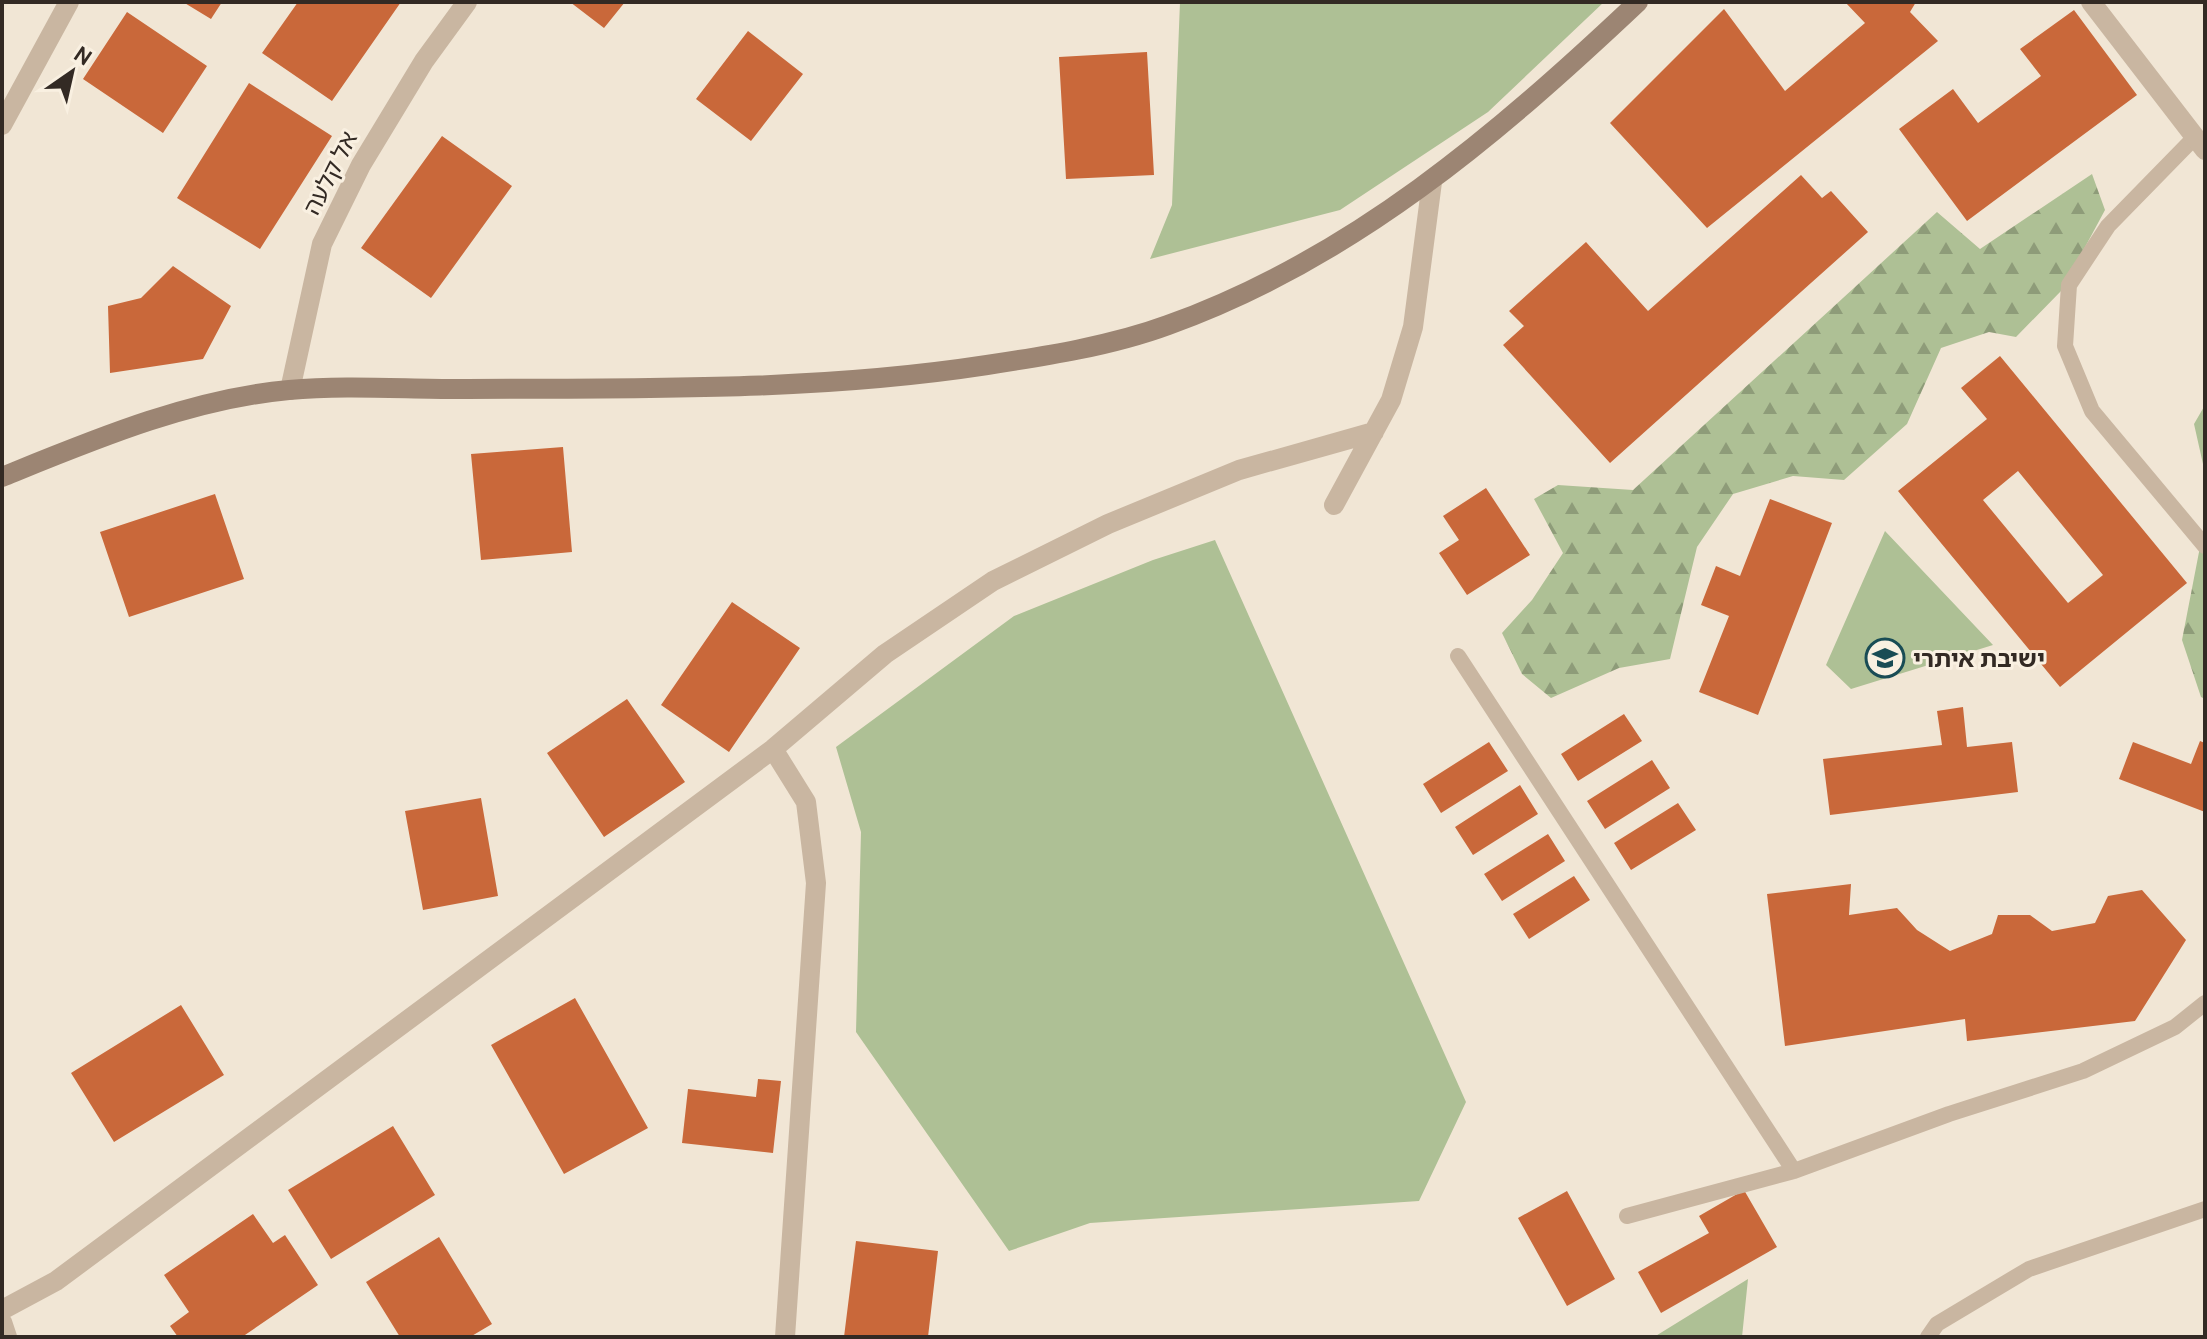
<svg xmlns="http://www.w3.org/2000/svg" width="2207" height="1339" viewBox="0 0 2207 1339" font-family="Cabin,'Noto Sans Hebrew',sans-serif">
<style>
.green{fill:#aec095}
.forest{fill:url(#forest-firs)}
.building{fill:#c9683a;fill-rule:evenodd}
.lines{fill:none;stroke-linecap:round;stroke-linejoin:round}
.lane{stroke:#c9b6a1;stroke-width:16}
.street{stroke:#c9b6a1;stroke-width:20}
.secondary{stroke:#9c8573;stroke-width:20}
.labels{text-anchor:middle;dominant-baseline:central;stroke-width:6;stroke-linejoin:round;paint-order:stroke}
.street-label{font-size:24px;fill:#332a24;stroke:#f9f0e1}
.poi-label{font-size:24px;font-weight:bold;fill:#332a24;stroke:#f9f0e1;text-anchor:start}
</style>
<defs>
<pattern id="forest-firs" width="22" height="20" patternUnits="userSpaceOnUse" patternTransform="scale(2)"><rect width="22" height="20" fill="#aec095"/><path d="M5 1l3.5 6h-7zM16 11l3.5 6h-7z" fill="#8e9c79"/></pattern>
</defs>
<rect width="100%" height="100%" fill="#f1e6d5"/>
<!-- green -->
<path class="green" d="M1180,2H1604L1488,112L1340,210L1150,259L1172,205Z
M1885,531L1993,645L1851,689L1826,665Z
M1215,540L1466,1102L1419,1201L1090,1223L1009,1251L856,1032L861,832L836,747L1014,616L1153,560Z
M1748,1279L1742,1337H1654Z"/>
<!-- forest -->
<path class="forest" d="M2092,174L2105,210L2062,290L2016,337L1989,332L1941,348L1907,424L1844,480L1793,476L1733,494L1697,547L1670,659L1619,668L1551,698L1522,674L1502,633L1532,600L1563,553L1534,499L1558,485L1633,490L1937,212L1980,249Z
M2205,405V473L2194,424Z
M2205,521V699L2201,697L2182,640Z"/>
<!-- building -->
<path class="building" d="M183,2H222L211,19Z
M298,2H401L332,101L262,53Z
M570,2H625L604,28Z
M1845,2H1916L1910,12L1938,41L1707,228L1610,123L1724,9L1785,91L1865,23Z
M2074,10L2137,95L1967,221L1899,129L1953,89L1978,123L2041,76L2020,49Z
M127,12L207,66L163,133L83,79Z
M748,31L803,74L751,141L696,99Z
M1147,52L1154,175L1066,179L1059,57Z
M249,83L332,136L260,249L177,198Z
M442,136L512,186L431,298L361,248Z
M1801,175L1822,198L1831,191L1868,232L1610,463L1503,345L1524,326L1509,311L1586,242L1648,311Z
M173,266L231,306L203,359L110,373L108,306L141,298Z
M2000,356L2187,583L2060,687L1898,491L1987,419L1961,388ZM2018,471L2103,575L2068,603L1983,500Z
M563,447L572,552L481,560L471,454Z
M1486,488L1530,555L1467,595L1439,553L1459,540L1443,516Z
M215,494L244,579L129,617L100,532Z
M1770,499L1832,523L1758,715L1699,692L1729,616L1701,605L1716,566L1740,576Z
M732,602L800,648L729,752L661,705Z
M627,699L685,782L604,837L547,753Z
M1963,707L1967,747L2012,742L2018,792L1830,815L1823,759L1942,745L1937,711Z
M1624,714L1642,741L1578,781L1561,754Z
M2200,741L2205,743V812L2119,779L2133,742L2191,764Z
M1489,742L1508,771L1441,813L1423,784Z
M1652,760L1670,788L1605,829L1587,801Z
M1520,785L1538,814L1473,855L1455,827Z
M481,798L498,896L423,910L405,811Z
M1678,803L1696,830L1631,870L1614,843Z
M1548,834L1565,861L1502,901L1484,874Z
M1574,876L1590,900L1529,939L1513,914Z
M1851,884L1849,915L1897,908L1917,930L1950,951L1992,934L1998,915H2030L2052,931L2095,923L2108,896L2142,890L2186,940L2135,1021L1967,1041L1965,1019L1785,1046L1767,894Z
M575,998L648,1128L564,1174L491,1045Z
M181,1005L224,1075L114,1142L71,1073Z
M758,1079L781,1081L773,1153L682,1143L688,1089L756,1097Z
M393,1126L435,1195L331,1259L288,1190Z
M1744,1190L1777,1247L1661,1313L1638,1272L1709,1233L1699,1216Z
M1567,1191L1615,1279L1567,1306L1518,1218Z
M253,1214L273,1243L285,1235L318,1285L242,1337H178L170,1326L189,1312L164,1275Z
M439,1237L492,1324L470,1337H400L366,1282Z
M856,1241L938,1251L928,1337H844Z"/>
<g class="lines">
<!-- lane -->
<path class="lane" d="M2195,137L2108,226L2069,285L2065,346L2092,411L2205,546
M1458,656L1794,1171
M1627,1216L1794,1171L1949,1114L2083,1071L2175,1027L2205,1003
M1928,1337L1937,1324L2029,1269L2205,1209"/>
<!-- street -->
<path class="street" d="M2091,2L2205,150
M2,125L69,2
M290,390L322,244L361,165L424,61L467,2
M1334,505L1391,400L1413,327L1432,182
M773,749L806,802L816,883L785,1337
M2,1310L56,1281L773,749L885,654L993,581L1108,524L1239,470L1374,432
M2,1322L7,1337"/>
<!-- secondary -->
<path class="secondary" d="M2,477C93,440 190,399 289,390C344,385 402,389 457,389C634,388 812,392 987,365C1046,356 1111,346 1168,325C1352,259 1498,134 1638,2"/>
</g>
<!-- icons -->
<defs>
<symbol id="school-ring" viewBox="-11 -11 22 22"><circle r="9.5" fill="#f9f0e1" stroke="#194c55" stroke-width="1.5"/><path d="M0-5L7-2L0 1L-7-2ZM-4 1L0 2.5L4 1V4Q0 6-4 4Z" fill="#194c55"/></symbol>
</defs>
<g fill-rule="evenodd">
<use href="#school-ring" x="1863" y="636" width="44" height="44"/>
</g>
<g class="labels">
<!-- street labels -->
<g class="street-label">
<text transform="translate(330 173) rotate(-63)">אל קלעה</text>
</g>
<!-- poi labels -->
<g class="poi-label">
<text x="1913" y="658">ישיבת איתרי</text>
</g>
</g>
<!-- border -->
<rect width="2207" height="1339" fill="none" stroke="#332a24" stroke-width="8"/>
<!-- north arrow -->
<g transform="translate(72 72) rotate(34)" stroke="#f9f0e1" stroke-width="6" paint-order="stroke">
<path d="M0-6L14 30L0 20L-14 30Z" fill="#332a24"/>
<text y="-12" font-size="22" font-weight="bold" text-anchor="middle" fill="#332a24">N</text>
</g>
</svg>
